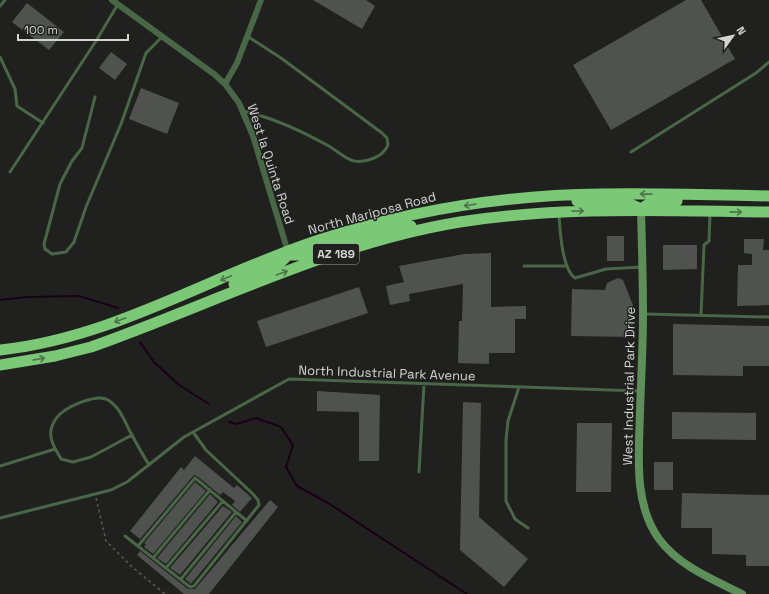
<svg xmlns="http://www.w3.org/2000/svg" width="769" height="594" viewBox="0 0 769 594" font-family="'Space Grotesk',sans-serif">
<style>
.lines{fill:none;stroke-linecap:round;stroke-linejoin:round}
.stream{stroke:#190016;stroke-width:2}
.building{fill:#505250}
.path{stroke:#595a58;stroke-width:1.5;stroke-dasharray:3 3;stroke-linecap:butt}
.lane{stroke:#496746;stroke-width:3}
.street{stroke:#496746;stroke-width:6}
.secondary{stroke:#5e8e5a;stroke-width:8}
.highway{stroke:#7bc876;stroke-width:11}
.oneway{stroke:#4e744a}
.labels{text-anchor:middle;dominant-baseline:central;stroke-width:3;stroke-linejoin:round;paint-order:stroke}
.shield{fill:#20211f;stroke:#9e9f9d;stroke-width:1}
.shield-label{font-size:12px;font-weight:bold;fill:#d4d5d3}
.street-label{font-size:13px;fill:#d4d5d3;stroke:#20211f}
</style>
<rect width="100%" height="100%" fill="#20211f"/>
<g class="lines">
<!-- stream -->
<path class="stream" d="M0,300L28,297L79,296L118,308
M140,342L154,362L179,385L209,404
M229,422L237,424L256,418L281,427L293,445L286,467L297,486L328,503L467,594"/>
</g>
<!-- building -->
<path class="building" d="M313,0H366L375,6L362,29Z
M686,0H701L735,59L611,130L573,65Z
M27,3L64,32L49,50L12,22Z
M111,52L127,64L115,80L99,68Z
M141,88L179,103L167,134L129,119Z
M607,236H624V261H607Z
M744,239H764L763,250H769V305L737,306L738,265H752V254L744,253Z
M663,245H697V269L663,270Z
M491,253V307L526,306V319H515V353H489V364L458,363L459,321H462L463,284L409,294L410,301L390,305L386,286L404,282L399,266L464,254Z
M618,278L623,280L633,305L632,337L571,336L572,289L605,290L607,283Z
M359,287L368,313L266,347L257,321Z
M673,324L769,326V366H743V376L673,375Z
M317,391L380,395L379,461H359V412L317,411Z
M463,402L481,403L479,517L528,559L504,587L460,550Z
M672,412L756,413V440L672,439Z
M577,423H612L611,492H576Z
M195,456L234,488L237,485L252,498L240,512L232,505L235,501L223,492L220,495L197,476L194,475L140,539L130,531L181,467L184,470Z
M654,462H673V490H654Z
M195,482L206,491L153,554L144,547L146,544L144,543Z
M682,493L769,495V566H746V555L712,554V528H681Z
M210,494L218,502L166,564L157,558Z
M270,500L278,507L209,594H184L137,555L140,551L188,589H195Z
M223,506L232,512L180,575L170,568Z
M236,516L242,522L191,584L185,579Z"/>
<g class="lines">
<!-- path -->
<path class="path" d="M96,498L106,541L131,566L165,594"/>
<!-- lane -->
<path class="lane" d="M0,6L5,0
M0,57L15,89L17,106L43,123
M95,97L82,148L72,161L60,184L44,244L45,249L52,254L66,252L74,242L86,207L121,124L146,53L162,37
M244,111C273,118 300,130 327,145C335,149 345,159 354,161C366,163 383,157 388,145L387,138L382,133L281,58L247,36
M631,152L756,73L769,62
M10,172L96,41L118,4
M559,215C560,231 562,269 575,278L606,269L642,267
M524,266H567
M645,314L769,317
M701,315L704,245L709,241L710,213
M519,387L508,421L506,440V501L515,519L528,528
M132,435L91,457L73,462L61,459C56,450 49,440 51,430C52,425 56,418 60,414C69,406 97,393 108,400C121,408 125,423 132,435C137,445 143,455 149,465
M0,466L55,449
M419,472L424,384
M0,518L111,490L127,482L184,437L289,379L639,391
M125,536L190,587L194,586L259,505L258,500L253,494L206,450L193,432
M138,546L195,478L247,521
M153,558L210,490
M166,568L223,501
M181,579L236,512"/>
<!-- street -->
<path class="street" d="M112,0L214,74L225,84L239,103L253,136L288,252
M225,84L237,63L261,0"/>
<!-- secondary -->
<path class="secondary" d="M641,211C642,246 643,280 643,315C643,347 641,379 640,412C639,454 633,503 659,539C679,566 712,579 742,594"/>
<!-- highway -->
<path class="highway" d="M577,201L630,204L637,207L641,211C645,200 667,202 677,201
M288,252L292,255H301L384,231L411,226
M234,284C246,278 287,266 288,252
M0,350C114,338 212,275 319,240C410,210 506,195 602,194C657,193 713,195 769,196
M0,365L55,356L91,347C213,304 331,243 460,222C562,206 666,211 769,212"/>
</g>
<!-- one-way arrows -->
<defs><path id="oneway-shaft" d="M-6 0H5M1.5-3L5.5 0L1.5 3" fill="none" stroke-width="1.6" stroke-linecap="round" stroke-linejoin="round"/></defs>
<g class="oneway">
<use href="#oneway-shaft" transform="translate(646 194) rotate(-179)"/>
<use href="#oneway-shaft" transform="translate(470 205) rotate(172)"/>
<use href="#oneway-shaft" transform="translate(578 211) rotate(-1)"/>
<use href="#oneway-shaft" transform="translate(736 212) rotate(1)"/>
<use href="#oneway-shaft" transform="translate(282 273) rotate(-20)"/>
<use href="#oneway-shaft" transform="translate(226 278) rotate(157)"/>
<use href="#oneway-shaft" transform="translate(120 320) rotate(160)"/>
<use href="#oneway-shaft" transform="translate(39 359) rotate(-10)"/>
</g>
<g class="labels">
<!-- shield labels -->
<rect class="shield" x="313" y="244" width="46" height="20" rx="3"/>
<g class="shield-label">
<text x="336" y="254">AZ 189</text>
</g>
<!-- street labels -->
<g class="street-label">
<text transform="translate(271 164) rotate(72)">West la Quinta Road</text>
<text transform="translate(372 213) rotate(-15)">North Mariposa Road</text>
<text transform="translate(387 373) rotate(2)">North Industrial Park Avenue</text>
<text transform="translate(629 386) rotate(-89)">West Industrial Park Drive</text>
</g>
</g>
<!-- north arrow -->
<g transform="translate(733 36) rotate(57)" stroke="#20211f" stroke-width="3" paint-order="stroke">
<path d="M0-3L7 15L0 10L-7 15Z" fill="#d4d5d3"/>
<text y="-6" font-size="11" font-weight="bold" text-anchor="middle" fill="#d4d5d3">N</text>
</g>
<!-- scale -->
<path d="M18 34v6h110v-6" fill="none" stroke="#d4d5d3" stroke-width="2"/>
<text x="24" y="34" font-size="12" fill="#d4d5d3" stroke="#20211f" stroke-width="3" paint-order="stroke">100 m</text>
</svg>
